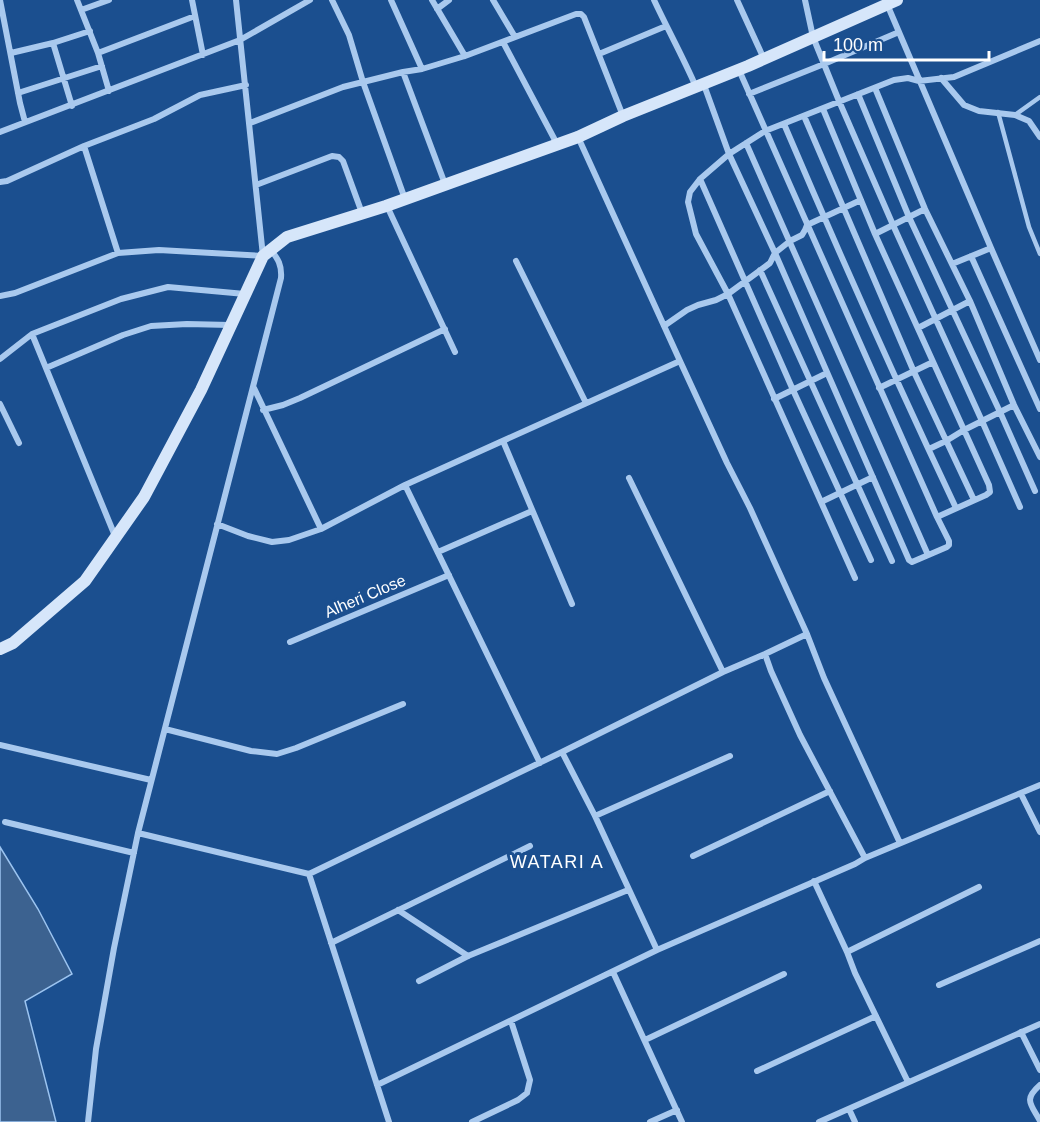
<svg xmlns="http://www.w3.org/2000/svg" width="1040" height="1122" viewBox="0 0 1040 1122" font-family="Helvetica,sans-serif">
<style>
.water{fill:#3c6290;stroke:#9cc4f0;stroke-width:1.5}
.lines{fill:none;stroke-linecap:round;stroke-linejoin:round}
.lane{stroke:#a9c9ee;stroke-width:4.5}
.street{stroke:#a9c9ee;stroke-width:6}
.secondary{stroke:#d6e6fa;stroke-width:12}
.labels{text-anchor:middle;dominant-baseline:central;stroke-width:6;stroke-linejoin:round;paint-order:stroke}
.street-label{font-size:16px;fill:#fff;stroke:#1b4f8f}
.neighbourhood-label{font-size:18px;letter-spacing:1.5px;fill:#fff;stroke:#1b4f8f}
</style>
<rect width="100%" height="100%" fill="#1b4f8f"/>
<!-- water -->
<path class="water" d="M0,847L38,909L72,974L25,1001L56,1122H0Z"/>
<g class="lines">
<!-- lane -->
<path class="lane" d="M998,112L1029,227L1040,254
M1015,115L1040,97"/>
<!-- street -->
<path class="street" d="M0,0L20,103L25,122
M77,0L98,53L109,91
M192,0L203,55
M332,0L349,35L363,82L405,199
M391,0L422,69
M432,0L465,56
M493,0L515,37
M654,0C668,30 683,57 696,87
M737,0L764,59
M805,0L813,37L839,101L893,225L982,421L1020,507
M887,4L991,248L1040,360
M437,9L449,0
M81,10L109,0
M503,42L557,144
M53,43L72,106
M11,53L53,43L90,31
M98,53L195,16
M599,54L666,26
M403,72L445,184
M941,78L964,105L979,111L1015,115L1029,121L1040,137
M704,85L729,154L775,253L909,560L912,562L947,547L949,545V541L937,517L739,70
M875,88L925,209L970,301L1014,405L1040,457
M18,93L102,66
M749,94L824,64L899,32
M858,94L909,217L1000,412L1035,491
M823,109L875,234L989,485L990,492L986,495L937,517
M804,116L914,372L974,500
M250,123L343,87L403,72L422,69L465,56L576,14H581L584,17L623,116
M784,124C839,253 896,381 956,508
M0,132L240,40L310,0
M578,137L680,361L727,463L750,508L807,634L765,654L723,672L562,752L595,816L657,950
M746,143L928,555
M84,146L118,253
M700,179L793,390L871,560
M0,182L7,181L84,146L154,119L200,95L246,85
M256,185L332,156L339,157L343,161L362,213
M387,206L455,352
M875,234L925,209
M971,256L1040,409
M516,261L586,403
M952,264L991,248
M760,270L892,561
M0,296L15,293L118,253L159,250L263,256L236,0
M664,326L687,310L698,305L716,300L728,294L770,263L775,253L790,241L802,235L805,230L807,225L861,200
M918,328L970,301
M32,334L115,536
M0,359L32,334L121,299L168,287L245,294
M46,368L123,335L151,326L187,324L230,325
M254,388L321,529
M879,388L933,362
M774,399L827,373
M0,404L19,443
M263,410L283,405L300,398L445,329
M503,441L572,604
M929,449L946,441L964,430L1014,405
M629,478L723,672
M405,485L540,763
M821,502L873,477
M217,524L248,536L272,542L289,540L321,529L405,485L680,361
M438,552L532,511
M855,578L728,294L696,234L688,202L690,192L700,179L729,154L765,131L894,80L908,78L919,81L954,77L1040,41
M807,634L824,678L900,843
M290,642L449,575
M765,654L771,671L800,735L865,858
M165,729L251,751L277,754L296,748L403,704
M0,745L151,780
M1021,794L1040,832
M595,816L730,756
M5,822L134,853
M138,833L309,874L562,752
M693,856L830,791
M309,874L389,1122
M814,881L847,952L855,973L908,1082
M398,910L468,956
M331,943L530,846
M847,952L979,887
M613,972L682,1122
M419,981L468,956L628,890
M939,985L1040,941
M1021,1032L1040,1070
M645,1040L784,974
M757,1071L876,1016
M377,1085L657,950L855,864L865,858L1040,785
M1040,1085C1023,1100 1031,1104 1040,1121
M849,1109L855,1122
M88,1122L96,1049L114,948L138,833L281,278C282,265 278,259 271,250
M472,1122L518,1100L527,1093L530,1080L511,1021
M650,1122L677,1110
M819,1122L1040,1024"/>
<!-- secondary -->
<path class="secondary" d="M0,649L13,643L85,581L144,497L201,390L263,256L287,237L386,206L578,137L623,116L748,66L897,0"/>
</g>
<g class="labels">
<!-- street labels -->
<g class="street-label">
<text transform="translate(365 596) rotate(-23)">Alheri Close</text>
</g>
<!-- neighbourhood labels -->
<g class="neighbourhood-label">
<text x="557" y="862">WATARI A</text>
</g>
</g>
<!-- scale -->
<path d="M824 51v9h165v-9" fill="none" stroke="#ffffff" stroke-width="3"/>
<text x="833" y="51" font-size="18" fill="#ffffff" stroke="#1b4f8f" stroke-width="4.5" paint-order="stroke">100 m</text>
</svg>
